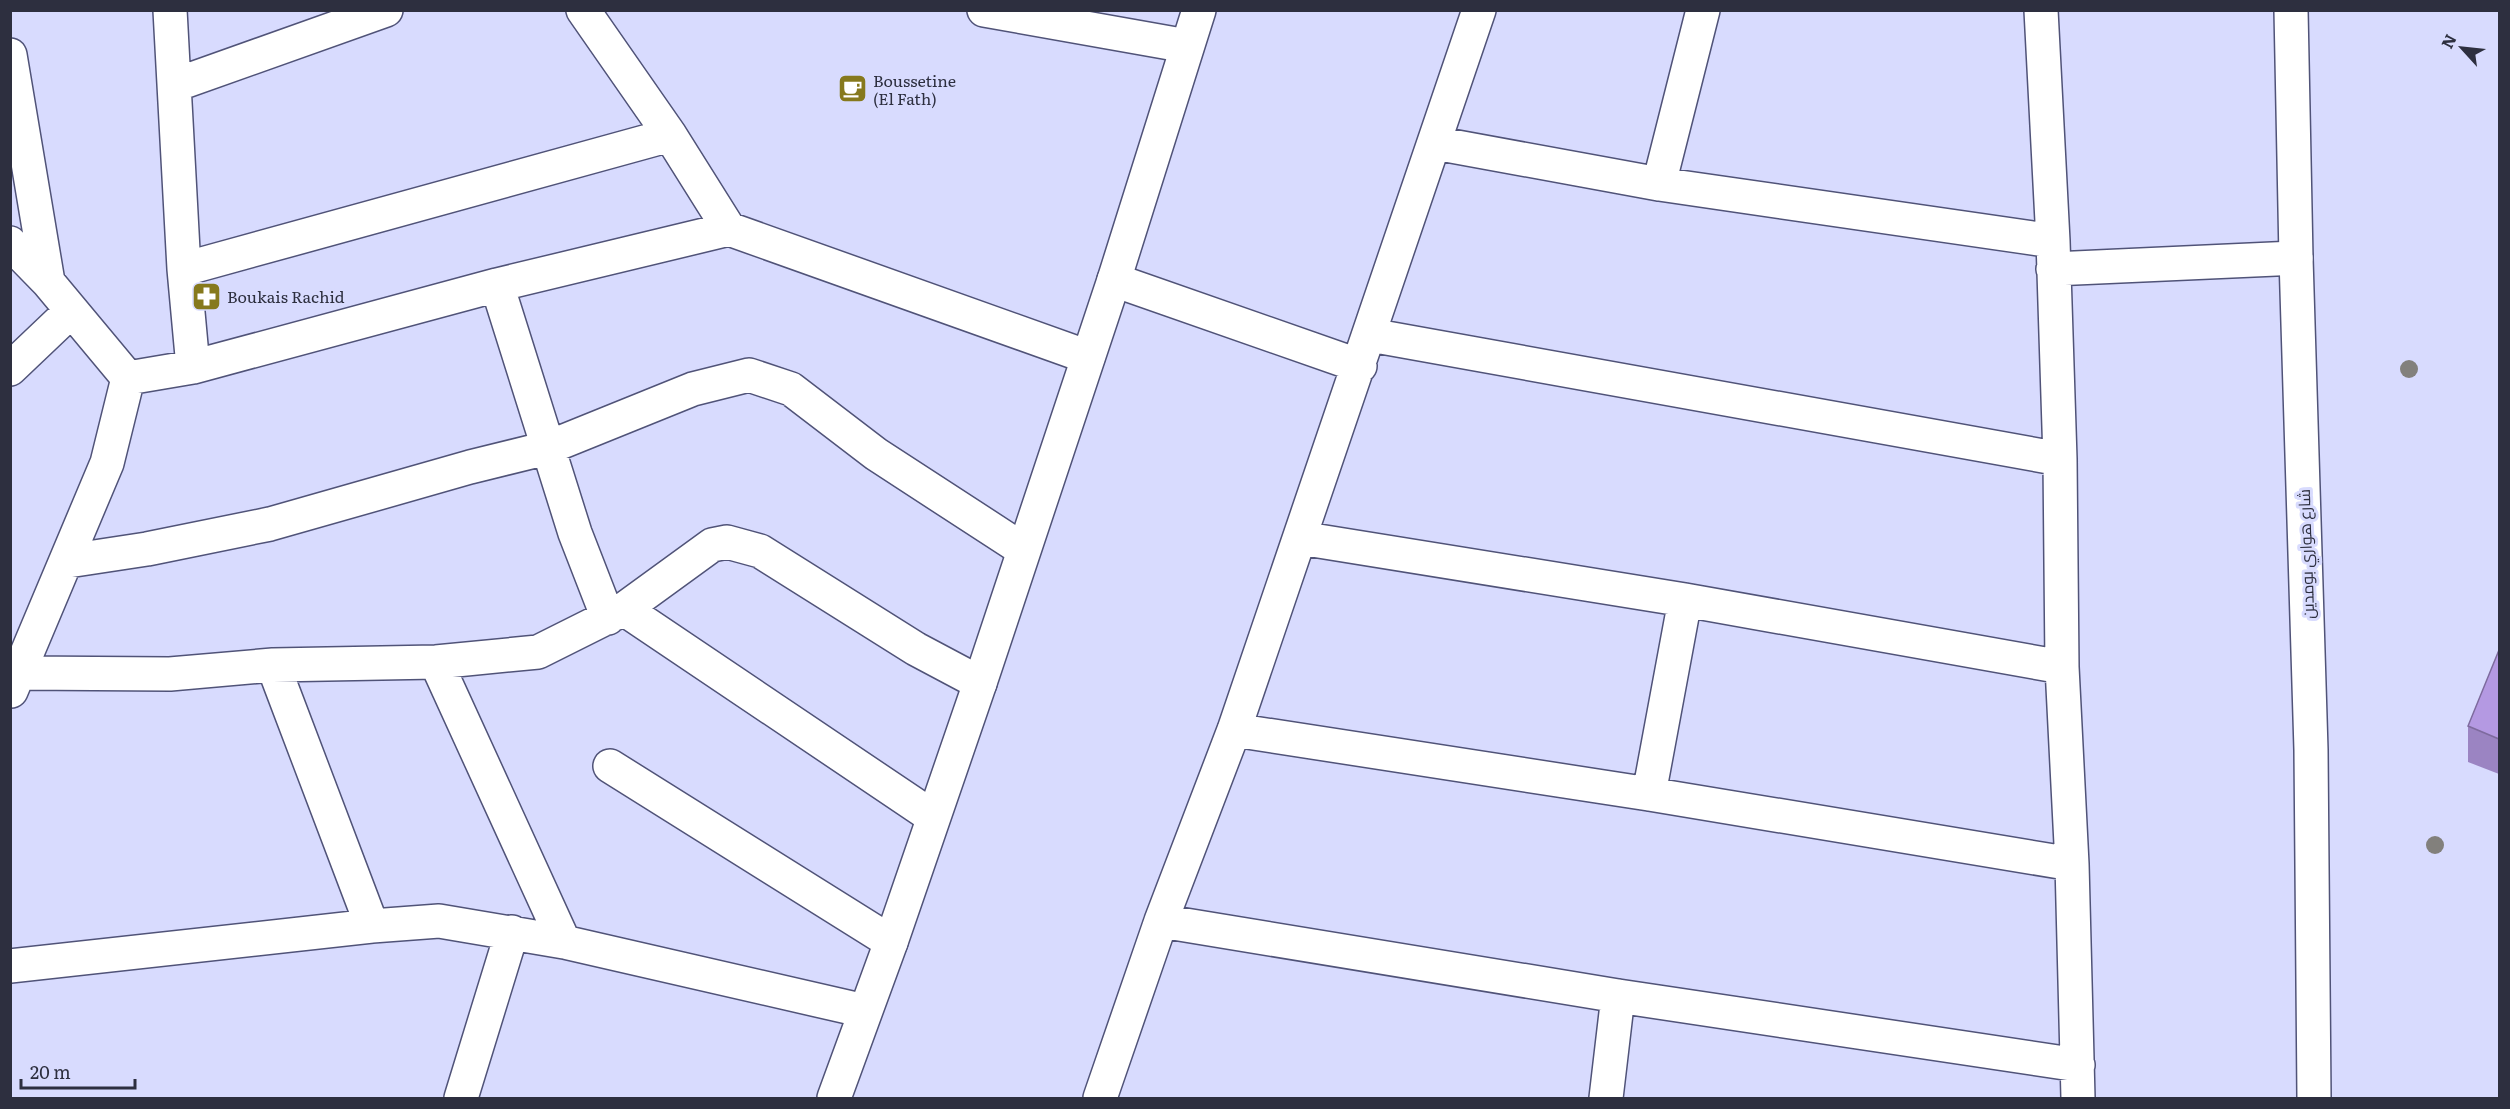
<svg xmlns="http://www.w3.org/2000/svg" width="2510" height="1109" viewBox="0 0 2510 1109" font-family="Literata,Cairo,serif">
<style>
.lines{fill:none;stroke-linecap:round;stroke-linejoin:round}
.street-casing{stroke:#505378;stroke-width:36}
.secondary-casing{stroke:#505378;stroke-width:36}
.street{stroke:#fff;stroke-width:33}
.secondary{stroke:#fff;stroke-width:33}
.tree{fill:#82807c}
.wall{fill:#9b84c2}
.building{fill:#b499e2;stroke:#7e6b9e;stroke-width:1.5}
.labels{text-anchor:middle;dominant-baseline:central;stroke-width:6;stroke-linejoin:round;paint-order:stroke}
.poi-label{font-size:16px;fill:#2d2f3f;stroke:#d8dbfe;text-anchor:start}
.street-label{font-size:16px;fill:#2d2f3f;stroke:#d8dbfe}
</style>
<rect width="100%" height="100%" fill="#d8dbfe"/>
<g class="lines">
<defs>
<path id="street" d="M170,10L184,269L193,367
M583,10L670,135L729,229
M984,10L1187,46
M2041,10L2053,241L2060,459L2062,667L2072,864L2078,1098
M10,55L48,282
M175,85L386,10
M1435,143L1659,184L2053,241
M1659,184L1703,10
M10,243L48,282L128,378L193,367L497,285L729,229L1088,357
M184,269L670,135
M2053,269L2296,258
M1114,280L1360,366
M497,285L575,533L608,618
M1370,335L2060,459
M10,369L71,311
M1300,538L1685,600L2062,667
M68,561L147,549L270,524L470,467L547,448L693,389L749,375L791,389L876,454L1022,549
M624,609L933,817
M436,662L564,942
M273,665L372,926
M19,673L170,674L273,665L436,662L538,652L624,609L712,545L727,542L760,551L916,649L980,683
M11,691L107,463L128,378
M1234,730L1649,794L2072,864
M610,766L891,942
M1649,794L1685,600
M1161,921L1618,996L2078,1065
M10,966L372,926L439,921L564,942L865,1011
M461,1098L512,932
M1100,1098L1161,921L1234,730L1479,10
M1606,1098L1618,996"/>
<path id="secondary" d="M2291,10L2296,258L2311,750L2314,1098
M834,1098L891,942L980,683L1114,280L1199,10"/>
</defs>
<!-- street casing -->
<use href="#street" class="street-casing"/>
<!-- secondary casing -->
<use href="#secondary" class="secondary-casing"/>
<!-- street -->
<use href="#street" class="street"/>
<!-- secondary -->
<use href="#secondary" class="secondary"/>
</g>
<!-- trees -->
<g class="tree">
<circle cx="2409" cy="369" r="9"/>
<circle cx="2435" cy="845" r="9"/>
</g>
<!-- wall -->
<path class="wall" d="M2499,650V774L2468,762V726Z"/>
<!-- building -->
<path class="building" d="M2499,650V739L2468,726Z"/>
<!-- icons -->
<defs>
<symbol id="cafe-square" viewBox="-11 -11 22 22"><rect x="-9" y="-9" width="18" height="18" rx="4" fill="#86791d" stroke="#d8dbfe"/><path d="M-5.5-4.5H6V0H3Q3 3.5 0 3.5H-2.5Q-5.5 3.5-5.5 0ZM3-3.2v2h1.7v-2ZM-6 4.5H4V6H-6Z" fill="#fff"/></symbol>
<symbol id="pharmacy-square" viewBox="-11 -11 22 22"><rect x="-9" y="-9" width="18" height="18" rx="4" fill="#86791d" stroke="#d8dbfe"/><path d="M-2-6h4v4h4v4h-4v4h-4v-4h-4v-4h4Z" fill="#fff"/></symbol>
</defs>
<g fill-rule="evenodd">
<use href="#cafe-square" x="836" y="72" width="33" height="33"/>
<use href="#pharmacy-square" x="190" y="280" width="33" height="33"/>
</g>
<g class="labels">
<!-- poi labels -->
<g class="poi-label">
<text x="873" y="80">Boussetine<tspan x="873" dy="18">(El Fath)</tspan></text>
<text x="227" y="296">Boukais Rachid</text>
</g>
<!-- street labels -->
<g class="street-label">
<text transform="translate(2305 554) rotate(-92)">شارع هواري بومدين</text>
</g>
</g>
<!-- border -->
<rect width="2510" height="1109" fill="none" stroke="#2d2f3f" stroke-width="24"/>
<!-- north arrow -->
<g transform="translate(2462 48) rotate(297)" stroke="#d8dbfe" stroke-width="4.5" paint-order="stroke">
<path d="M0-4.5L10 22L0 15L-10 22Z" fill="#2d2f3f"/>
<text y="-9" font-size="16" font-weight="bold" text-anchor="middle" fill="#2d2f3f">N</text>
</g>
<!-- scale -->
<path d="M21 1079v9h114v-9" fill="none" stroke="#2d2f3f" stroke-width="3"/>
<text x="30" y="1079" font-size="18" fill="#2d2f3f" stroke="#d8dbfe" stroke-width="4.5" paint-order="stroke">20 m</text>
</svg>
